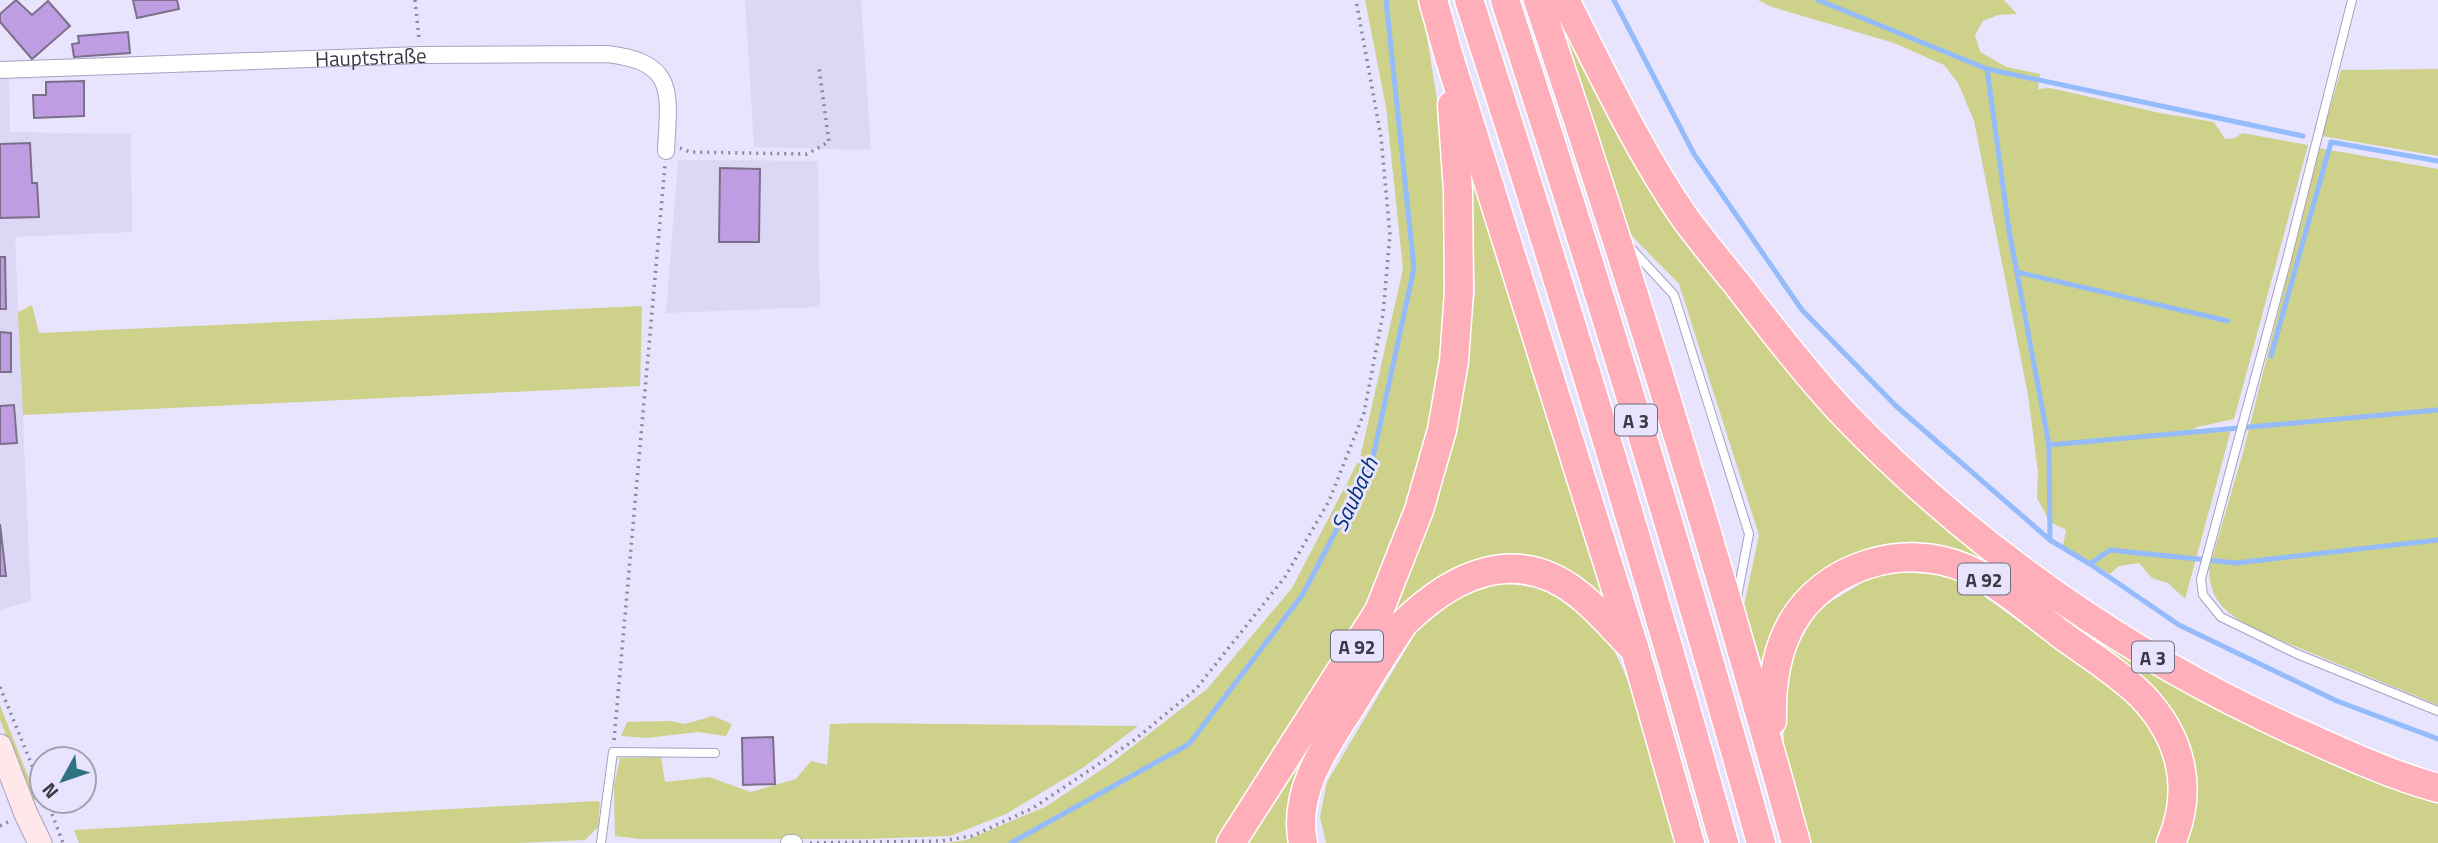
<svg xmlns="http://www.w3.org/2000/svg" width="2438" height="843" viewBox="0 0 2438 843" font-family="'Titillium Web',sans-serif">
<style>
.built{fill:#ddd7f6}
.green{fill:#cdd18a}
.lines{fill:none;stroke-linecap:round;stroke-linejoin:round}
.stream{stroke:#94bbfc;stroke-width:5}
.building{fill:#be9de2;stroke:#7c6f8a;stroke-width:2}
.service-casing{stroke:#a7a1c0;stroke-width:10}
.minor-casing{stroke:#a7a1c0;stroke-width:18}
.secondary-casing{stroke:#a7a1c0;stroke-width:25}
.motorway-casing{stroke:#fff;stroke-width:31}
.path{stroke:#8a879a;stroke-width:3.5;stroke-dasharray:2 5;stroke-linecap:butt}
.service{stroke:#fff;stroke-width:8}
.minor{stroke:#fff;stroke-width:16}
.secondary{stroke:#ffe7ea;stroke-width:23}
.motorway{stroke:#feafb9;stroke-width:28}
.labels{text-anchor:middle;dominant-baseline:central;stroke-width:6;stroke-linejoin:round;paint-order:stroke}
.shield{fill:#e8e4fe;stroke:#6f6c7d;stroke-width:2}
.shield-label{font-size:19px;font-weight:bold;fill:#3b3946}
.street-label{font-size:21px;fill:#3b3946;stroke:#e8e4fe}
.water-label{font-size:23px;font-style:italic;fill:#08347d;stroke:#e8e4fe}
</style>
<rect width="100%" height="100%" fill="#e8e4fe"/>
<!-- built -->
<path class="built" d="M745,0H861L871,150L754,147Z
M9,64L10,132L131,134L132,232L15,237L31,601L0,610V65Z
M678,160L818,161L820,307L666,313Z"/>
<!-- green -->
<path class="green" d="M1365,0H1421L1445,150L1451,217L1437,395L1405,519L1368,601L1218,843H945L966,840L1045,807L1110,764L1207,689L1292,588L1360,458L1403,269L1386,107Z
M1758,0H2004L2017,14L1998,15L1983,21L1975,35L1980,52L2006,67L2040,74L2038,89L2050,88L2160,113L2214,122L2225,139L2235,138L2242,133L2308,145L2234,419L2197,427L2192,430L2201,433L2231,430L2185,599L2168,583L2152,578L2139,563L2119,566L2110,574L2063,546L2066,530L2050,522L2037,498L2038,472L2028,395L1974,121L1958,83L1944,65L1894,43L1772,7Z
M1565,31L1667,209L1985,554L2438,797V843H2181L2185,746L1976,563H1850L1765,674L1744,606L1759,535L1679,284L1630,234Z
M2438,69V156L2322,136L2341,70Z
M2319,148L2438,169V705L2258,631C2229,614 2210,605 2209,569L2243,453Z
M1472,175L1601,593L1579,579L1453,574L1311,756L1298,843H1246L1403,581L1436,503L1457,422L1475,293Z
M32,305L39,333L642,306L640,386L23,415L18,312Z
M1902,572L1943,575L1967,584L2126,699L2148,723L2161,743L2171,790L2163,828L2156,843H1808L1784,749L1783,693L1790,660L1817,610L1870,578Z
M1499,583C1527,586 1557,588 1581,606C1631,645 1657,781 1674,843H1326L1320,817L1327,782L1418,629L1452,598Z
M0,705L37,799L32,801L0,720Z
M713,716L732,724L726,736L698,732L646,738L621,736L627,722L670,721L685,724Z
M861,723L1138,726L1084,767L1006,814L950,836L865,839H641L615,836L614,785L620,758L661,757L665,782L709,777L751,792L796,779L811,761L827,765L830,724Z
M598,801L600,803L598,827L585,840L517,843H79L74,830Z"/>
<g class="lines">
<!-- stream -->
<path class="stream" d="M1614,0L1694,154L1802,310L1896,406L2050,540L2090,564L2179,625L2337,701L2438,739
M1818,0L1987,69L2303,136
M1987,69L2009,230L2049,445L2050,540
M2017,272L2228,321
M2271,356L2331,142L2438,161
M2049,445L2438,410
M2090,564L2110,550L2236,563L2438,540
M1011,843L1189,744L1303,594L1372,462L1414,268L1386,0"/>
</g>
<!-- building -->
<path class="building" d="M16,0L32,15L48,1L70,26L32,59L0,22V14Z
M133,0H177L179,9L137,18Z
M128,32L130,53L74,57L72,44L79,43L78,36Z
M84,81V116L34,118L33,95H46V82Z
M30,143L32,183H37L39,217L0,218V144Z
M720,168L760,169L759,242H719Z
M0,257H5L6,309H0Z
M0,332L11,333V372H0Z
M14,405L17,443L0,444V406Z
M0,524L6,576H0Z
M773,737L775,784L743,785L742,738Z"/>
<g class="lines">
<defs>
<path id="service" d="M2352,0L2287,259L2201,579L2203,595L2221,617L2297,654L2438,711
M1628,245L1674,295L1749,534L1737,597
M601,843L613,752L715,753"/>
<g id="minor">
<path id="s1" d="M0,70L421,55L607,54C677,62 669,93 666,151"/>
<path d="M789,843H794"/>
</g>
<path id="secondary" d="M0,746L26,814L40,843"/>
<path id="motorway" d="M1433,0L1449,57L1635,650L1690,843
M1469,0C1559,279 1645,560 1724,843
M1505,0C1596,279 1682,560 1761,843
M1538,0C1632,279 1718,560 1796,843
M1565,0C1603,74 1638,150 1685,218C1702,241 1720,263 1738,285C1771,328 1805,372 1842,412C1973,549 2135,661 2308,737C2350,756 2394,776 2438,788
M1772,721C1771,687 1775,653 1792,623C1825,565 1905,542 1965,568C2000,583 2035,615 2066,638C2091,656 2120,674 2142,696C2182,738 2194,790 2171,843
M1231,843L1379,611L1419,510L1442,430L1454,361L1459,291L1458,191L1452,105
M1303,843C1292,789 1328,743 1355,700C1371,674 1387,648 1404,623C1453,575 1515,545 1577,593C1597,608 1613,628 1631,646"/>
</defs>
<!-- service casing -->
<use href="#service" class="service-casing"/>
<!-- minor casing -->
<use href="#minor" class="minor-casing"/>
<!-- secondary casing -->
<use href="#secondary" class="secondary-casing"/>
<!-- motorway casing -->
<use href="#motorway" class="motorway-casing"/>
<!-- path -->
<path class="path" d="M415,0L419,39
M680,148L690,152L807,154L829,142L819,68
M0,687L42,790
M614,740L665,165
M47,801L63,843
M0,826L8,822
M810,843L941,841L972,836L1033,808L1133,741L1196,689L1285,577L1329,501L1364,413L1383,314L1390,235L1381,137L1356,0"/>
<!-- service -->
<use href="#service" class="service"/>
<!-- minor -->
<use href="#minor" class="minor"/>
<!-- secondary -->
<use href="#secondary" class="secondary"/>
<!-- motorway -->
<use href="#motorway" class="motorway"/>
</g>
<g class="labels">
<!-- shield labels -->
<g class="shield">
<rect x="1615" y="404.5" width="42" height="31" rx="5"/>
<rect x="1958" y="563.5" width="52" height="31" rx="5"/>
<rect x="1331" y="630.5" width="52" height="31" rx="5"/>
<rect x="2132" y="641.5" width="42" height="31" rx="5"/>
</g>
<g class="shield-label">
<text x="1636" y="420">A 3</text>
<text x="1984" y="579">A 92</text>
<text x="1357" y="646">A 92</text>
<text x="2153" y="657">A 3</text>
</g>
<!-- street labels -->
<g class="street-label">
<text stroke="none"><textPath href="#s1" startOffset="371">Hauptstraße</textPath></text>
</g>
<!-- water labels -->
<g class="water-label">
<text transform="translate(1354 494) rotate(-65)">Saubach</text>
</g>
</g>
<!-- north arrow -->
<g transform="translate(63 780) rotate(230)"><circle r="33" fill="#e8e4fe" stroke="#a3a0b4" stroke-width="2"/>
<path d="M0-5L12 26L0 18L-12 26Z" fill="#2f7383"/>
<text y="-10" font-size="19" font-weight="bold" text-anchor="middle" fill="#3b3946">N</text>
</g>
</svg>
